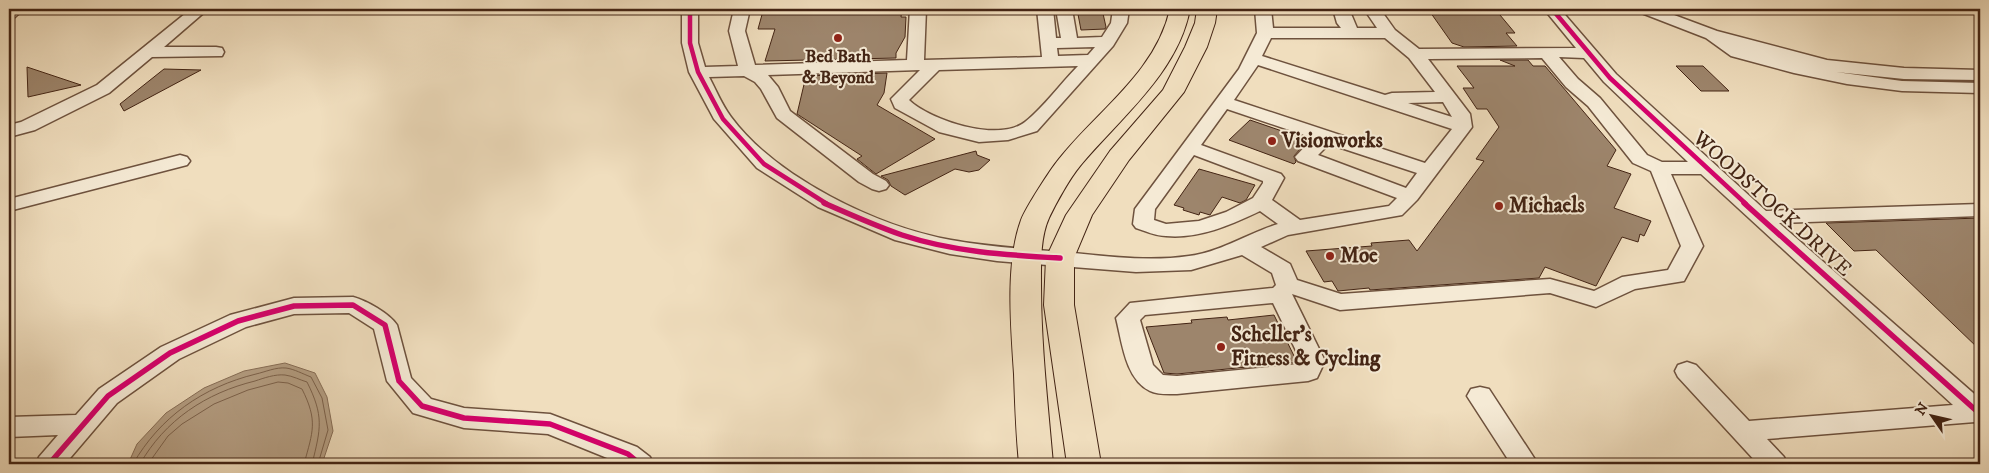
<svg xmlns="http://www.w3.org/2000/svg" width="1989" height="473" viewBox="0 0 1989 473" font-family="'IM FELL DW Pica',serif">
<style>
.water{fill:#b59f84;stroke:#876e57}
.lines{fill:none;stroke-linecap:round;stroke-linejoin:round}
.shore{stroke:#7c624c;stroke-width:1}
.building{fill:#9d856c;stroke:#432414}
.minor-casing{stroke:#6e523e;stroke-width:3}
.major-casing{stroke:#432414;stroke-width:2}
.minor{fill:#f5ead5;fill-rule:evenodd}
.major{fill:#f0debe;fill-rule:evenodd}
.cycleway-far1-casing{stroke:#f5ead5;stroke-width:7}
.cycleway-casing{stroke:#f5ead5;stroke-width:9}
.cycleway-far1{stroke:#d6006c;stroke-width:4.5}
.cycleway{stroke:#d6006c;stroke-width:5.5}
.poi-dot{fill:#8f2418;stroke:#f5ead5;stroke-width:2}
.labels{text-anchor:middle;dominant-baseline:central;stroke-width:4;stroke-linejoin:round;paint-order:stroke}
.far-poi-label{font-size:18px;font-weight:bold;fill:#432414;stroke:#f5ead5}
.poi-label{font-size:21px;font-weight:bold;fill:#432414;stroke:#f5ead5;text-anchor:start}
.street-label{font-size:21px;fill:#432414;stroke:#f5ead5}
</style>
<rect width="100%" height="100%" fill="#f0debe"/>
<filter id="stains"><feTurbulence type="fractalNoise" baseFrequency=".004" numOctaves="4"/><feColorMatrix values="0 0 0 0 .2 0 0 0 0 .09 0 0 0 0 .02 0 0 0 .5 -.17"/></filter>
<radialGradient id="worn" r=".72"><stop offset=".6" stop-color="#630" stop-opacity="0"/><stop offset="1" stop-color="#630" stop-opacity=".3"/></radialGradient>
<!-- water -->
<path class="water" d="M285,363L315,373L327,397L333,431L322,464H128L137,444L166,413L204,388L244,371Z"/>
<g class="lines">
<!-- shore -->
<path class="shore" d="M133,464C160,417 203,387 256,374C265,372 276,367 286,368C294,369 303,374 311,377L322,398L328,430L318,464
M140,464C165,420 206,393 255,381C264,378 275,374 285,375C293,376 300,380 307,382C324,416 321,428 312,464
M148,464L168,436L182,424L214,404L248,390L278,382L288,383L302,389C318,421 313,431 304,464"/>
</g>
<!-- building -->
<path class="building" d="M779,9H902L901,17H906L905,37L896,53V58L765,61L775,29H758L763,11H779Z
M1077,9H1102L1106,27L1105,29L1081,30Z
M1428,9H1495L1515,33H1506L1517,46L1464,47L1452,43Z
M1500,60H1528L1533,66H1545L1616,150L1607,166L1631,174L1614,208L1651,221L1644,236L1640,234L1638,242L1622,237L1596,286L1545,267L1539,278L1370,290L1369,288L1338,291L1332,281L1324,282L1306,251L1372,246L1371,243L1409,240L1417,251L1484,161L1476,159L1499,127L1487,109H1477L1463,88H1474L1457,66H1515Z
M1676,66H1703L1729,91H1701Z
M27,67L81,85L28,97Z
M164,69L201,70L124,111L120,104Z
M887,73L884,93L877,105L935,139L876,174L857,159L862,156L797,114L806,76Z
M1250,120L1308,140L1294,156L1296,162L1294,164L1229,140Z
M976,151L977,155L990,160L979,170L969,172L955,169L905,195L891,186L888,180L881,176Z
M1199,169L1255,185L1246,200L1240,203L1222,197L1210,215L1200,212L1199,215L1183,210L1184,208L1174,205Z
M1980,218V350L1876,250L1854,251L1826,223Z
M1274,315L1297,362L1177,374L1164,373L1146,327L1192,323L1191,320L1227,317L1228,320Z"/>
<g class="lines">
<defs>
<path id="minor" d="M9,9H24L15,17L9,19Z
M191,9H208L164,47H216L222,48L224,52L222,56L152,57L109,93L35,130L9,137V125L21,122L97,85Z
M682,9H698V43L705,67L738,66L729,31L734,9H750L745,31L755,65L907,60L910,9H926L924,60L1042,57L1037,9H1053L1056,38H1061L1056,9H1072L1077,38L1102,37L1111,23L1113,9H1129L1127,23L1113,46L1037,131L1008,140L979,142L939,132L895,108L891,99L920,70L768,75L778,87L790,111L873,174L886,181L889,185L886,189L879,191L872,189L859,182L777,118L761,89L755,82L744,76L709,77C716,90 722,105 731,117C776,178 878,227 951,240C989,247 1026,249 1064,252C1105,256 1148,262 1189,256C1221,252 1248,233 1278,224L1260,211C1231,225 1199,239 1166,236C1156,236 1145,231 1136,228L1133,224L1135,209L1239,69L1257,33L1255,9H1271L1273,28H1341L1337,23L1333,9H1349L1357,28H1377L1364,9H1380L1395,30L1419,49L1576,48L1544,9H1560L1616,74L1766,211L1980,204V216L1779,223L1980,399V423L1975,422L1767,439L1784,457L1787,464H1758L1678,377L1675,371L1678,365L1687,362L1696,365L1749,421L1953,405L1701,174H1671L1703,246L1684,281L1635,289L1596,307L1550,293L1340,310L1292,294L1325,361L1317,378L1308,381L1177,394C1168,394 1158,395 1150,391C1125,379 1122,341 1116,318L1130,303L1273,288L1276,285L1272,273L1242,255L1191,270L1136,272L997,261L950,254L895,240L818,207L757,168L714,119L689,72L682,43ZM1271,38H1385L1409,58L1435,92L1392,93L1385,95L1262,56ZM1095,47L1088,55L1058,56L1057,48ZM1559,57L1584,58L1604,82L1688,162H1662L1647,155L1600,98L1578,79ZM1542,58L1566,87L1588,106L1633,163L1651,171L1681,246L1668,270L1622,277L1594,291L1550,279L1341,294L1297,280L1290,264L1261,247L1288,235L1402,215L1417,200L1472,127L1470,114L1428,59ZM1258,65L1452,129L1425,163L1234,100ZM1078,66C1061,83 1044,107 1025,122C998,143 930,120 909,100L939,70ZM1443,102L1452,117L1408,103ZM1227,109L1313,138L1295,157L1298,161L1397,198L1389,206L1300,220L1272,200L1284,178L1281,174L1201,145ZM1329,144L1417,173L1406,188L1318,155ZM1194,155L1263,181V183L1253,198L1226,212L1199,221L1166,224L1154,220L1155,209ZM1273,303L1301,361L1299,364L1177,376L1163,375L1153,365L1140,320L1145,315Z
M1637,9H1658L1717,31L1827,60L1904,68L1980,70V80L1904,79L1836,72L1902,81L1980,83V93L1902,91L1847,84L1794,73L1731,56L1706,38L1639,12Z
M180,155L187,157L190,161L187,165L9,211V199Z
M353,297C367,301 389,313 397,325L411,378L431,399L464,408L550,414L637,447L650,457L653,464H622L548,434L464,428L413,413L387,381L374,329L349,313L294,314L246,327L179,359L117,403L65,464H36L39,457L58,435L9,437V417L76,415L99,389L161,347L230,315L294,298Z
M1480,387L1489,389L1538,464H1511L1467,396L1471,389Z"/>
<path id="major" d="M1170,9H1190C1178,73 1120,118 1080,166C1070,178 1056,203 1049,218C1040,238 1041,264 1041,286C1041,345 1048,405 1053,464H1019C1016,434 1015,404 1014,374C1011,327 1005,264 1021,220C1026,207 1050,170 1059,159C1098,110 1156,72 1170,9Z
M1197,9H1217L1215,23L1207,47L1184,92L1129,160L1092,215L1074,258V305L1101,464H1067L1044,305L1046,258L1066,215L1110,151L1163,90L1185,47L1195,23Z"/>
</defs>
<!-- minor casing -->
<use href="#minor" class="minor-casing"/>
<!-- major casing -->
<use href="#major" class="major-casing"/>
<!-- minor -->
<use href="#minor" class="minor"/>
<!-- major -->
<use href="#major" class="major"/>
<defs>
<path id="cycleway-far1" d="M690,9V43L698,72L723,119L764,164L827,204
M1552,9L1610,78L1746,204"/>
<path id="cycleway" d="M824,203C849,214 876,226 902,235C953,252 1007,255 1060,258
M1744,203L1980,414
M49,464L108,396L170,353L238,321L294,306L353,305L385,325L399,381L422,406L464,418L550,424L628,454L640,464"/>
</defs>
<!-- cycleway-far1 casing -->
<use href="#cycleway-far1" class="cycleway-far1-casing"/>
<!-- cycleway casing -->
<use href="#cycleway" class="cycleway-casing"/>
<!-- cycleway-far1 -->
<use href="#cycleway-far1" class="cycleway-far1"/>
<!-- cycleway -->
<use href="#cycleway" class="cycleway"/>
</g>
<!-- markers -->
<g class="poi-dot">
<circle cx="838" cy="38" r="5"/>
<circle cx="1272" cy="141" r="5"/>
<circle cx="1499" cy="206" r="5"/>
<circle cx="1330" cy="256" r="5"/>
<circle cx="1221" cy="347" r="5"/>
</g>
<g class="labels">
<!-- far-poi labels -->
<g class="far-poi-label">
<text x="838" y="57">Bed Bath<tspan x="838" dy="21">&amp; Beyond</tspan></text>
</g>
<!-- poi labels -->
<g class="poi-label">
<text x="1282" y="141">Visionworks</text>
<text x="1509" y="206">Michaels</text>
<text x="1340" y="256">Moe</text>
<text x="1231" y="335">Scheller's<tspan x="1231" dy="24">Fitness &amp; Cycling</tspan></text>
</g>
<!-- street labels -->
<g class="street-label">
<text transform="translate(1772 204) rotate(42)">WOODSTOCK DRIVE</text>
</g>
</g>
<!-- margin -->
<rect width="1989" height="473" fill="none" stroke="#f0debe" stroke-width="30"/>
<rect x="10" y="10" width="1969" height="453" fill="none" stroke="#432414" stroke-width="2.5"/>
<rect x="15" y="15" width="1959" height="443" fill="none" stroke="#432414"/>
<!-- north arrow -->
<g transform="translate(1932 416) rotate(304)" stroke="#f5ead5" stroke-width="4" paint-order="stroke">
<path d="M0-4L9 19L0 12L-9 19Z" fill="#432414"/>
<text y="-8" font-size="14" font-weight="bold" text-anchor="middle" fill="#432414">N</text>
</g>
<rect width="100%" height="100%" filter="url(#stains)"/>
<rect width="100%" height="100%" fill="url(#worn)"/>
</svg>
